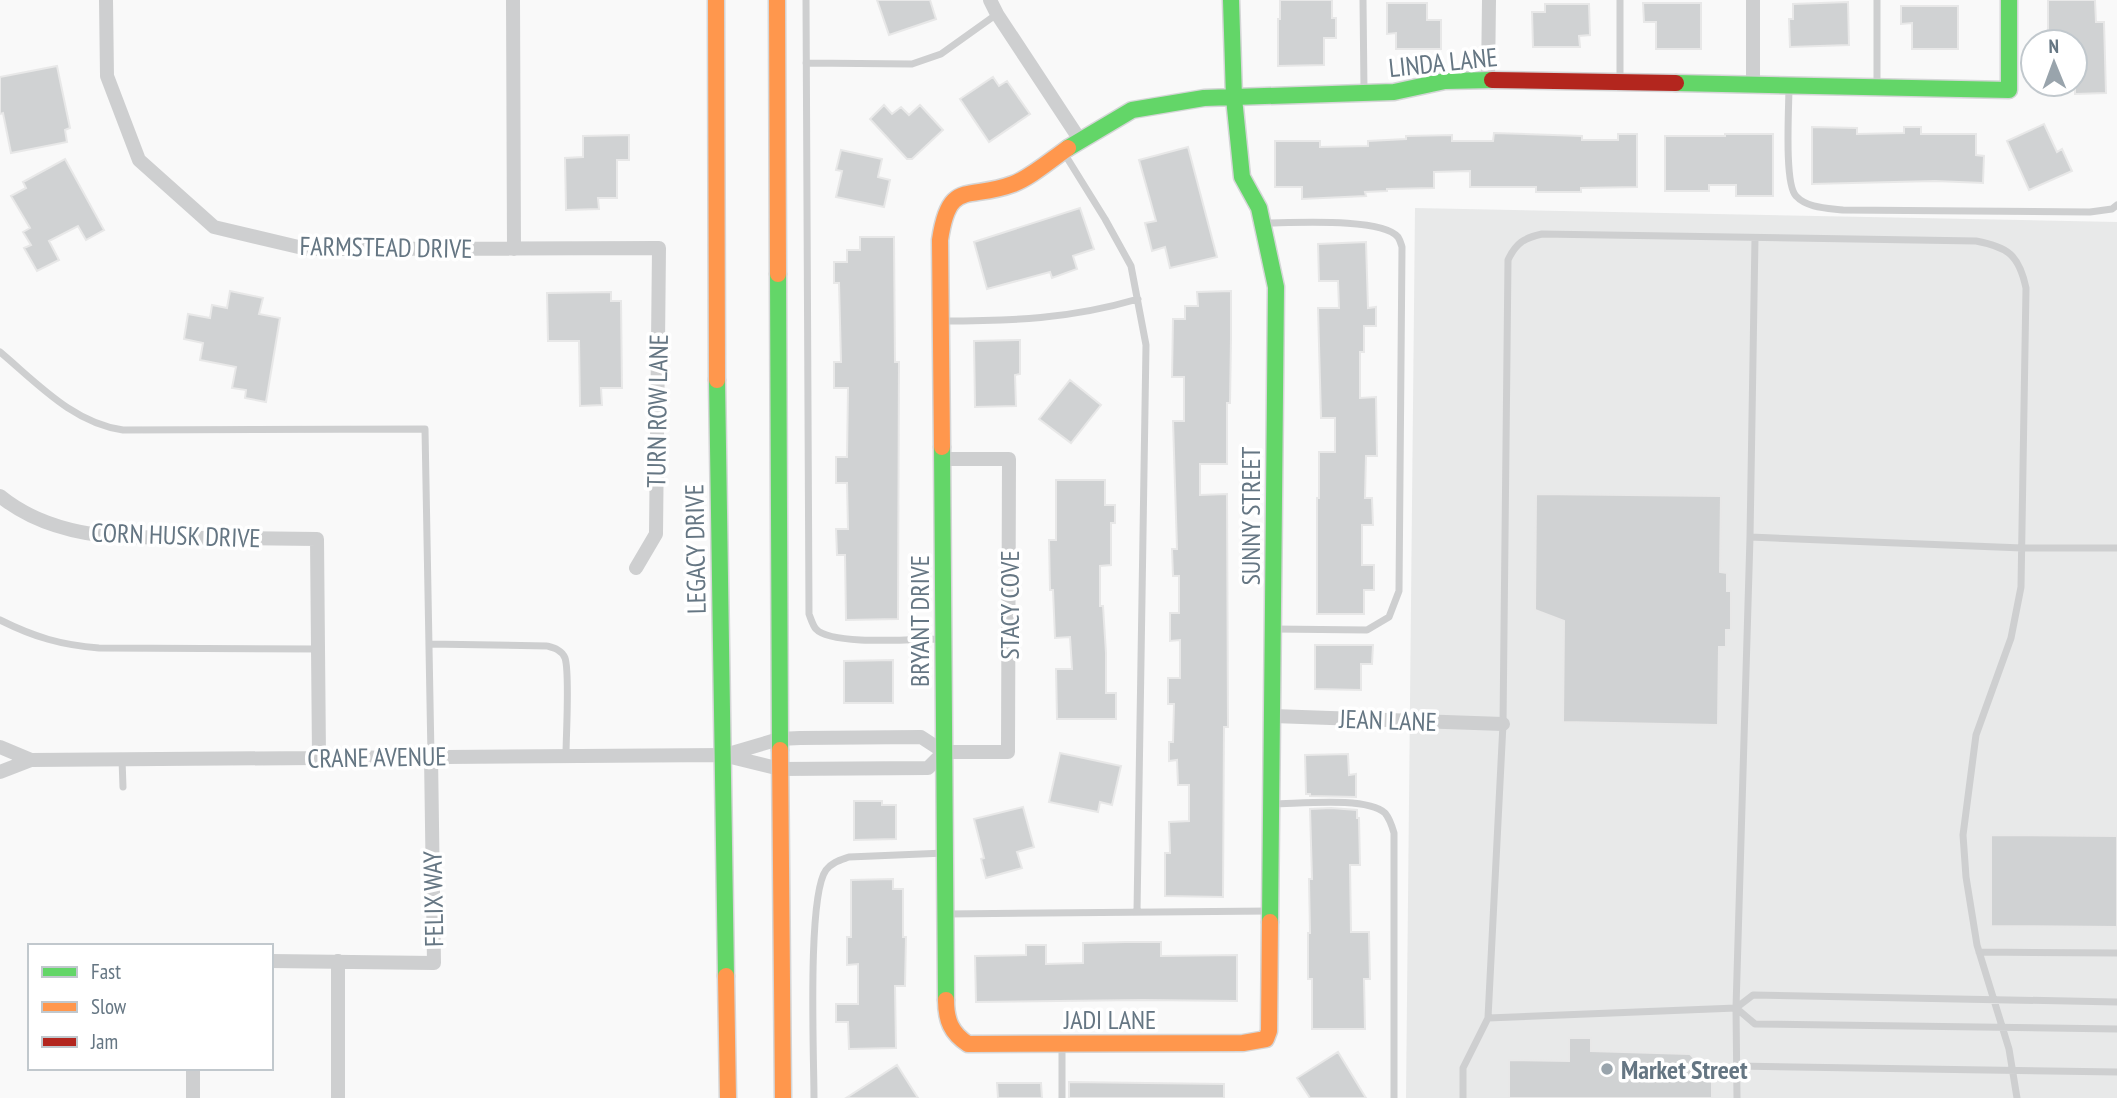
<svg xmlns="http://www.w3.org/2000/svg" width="2117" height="1098" viewBox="0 0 2117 1098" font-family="'PT Sans Narrow',sans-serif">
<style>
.built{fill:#e8e9e9}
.building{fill:#d0d2d3;stroke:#e8e8e8;stroke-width:2}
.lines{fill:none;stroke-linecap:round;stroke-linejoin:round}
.fast-casing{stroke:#d5d6d7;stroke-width:19}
.slow-casing{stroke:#d5d6d7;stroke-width:19}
.jam-casing{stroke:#d5d6d7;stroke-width:19}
.lane{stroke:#cecfd0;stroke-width:7}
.street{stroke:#cecfd0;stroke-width:14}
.fast{stroke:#63d668;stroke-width:16}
.slow{stroke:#ff974d;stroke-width:16}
.jam{stroke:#b3261e;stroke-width:16}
.poi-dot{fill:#99a4ac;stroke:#fff;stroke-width:2.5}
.labels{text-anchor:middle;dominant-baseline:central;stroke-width:7;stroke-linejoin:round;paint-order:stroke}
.street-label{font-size:26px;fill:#657683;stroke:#fff}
.poi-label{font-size:26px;font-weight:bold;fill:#657683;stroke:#fff;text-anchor:start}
</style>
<rect width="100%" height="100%" fill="#f9f9f9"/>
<!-- built -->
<path class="built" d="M1415,208L2117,222V1098H1406Z"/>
<!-- building -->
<path class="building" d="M877,0H930L936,19L889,35Z
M1280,0H1332V18H1336V38H1324V65L1278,66V19H1280Z
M2048,0H2095L2096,22H2104L2106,93L2075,94V41H2061V33L2048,34Z
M1848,2L1849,45L1790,47L1789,19H1793V4Z
M1387,3H1427V20H1441V49H1396V33L1387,34Z
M1643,3H1701V49H1656V22H1644Z
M1545,4H1589L1590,35L1579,36L1580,47H1533L1532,12H1545Z
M1901,6H1958V49H1912V23L1901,24Z
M57,66L70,128L65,130L67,142L11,153L3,113L0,114V77Z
M993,77L999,86L1007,81L1030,114L989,142L960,99Z
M884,105L892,114L901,107L909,115L920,105L943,130L912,159H907L870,119Z
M2044,124L2057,152L2062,149L2072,171L2029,190L2007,141Z
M1812,127L1857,128V134L1904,133V127H1921V134H1976V155L1984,156L1983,183L1935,181L1812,184Z
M1494,133L1582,136V140H1618V134H1637V187L1581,188V192H1536V187H1470V171L1434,172V188L1387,189V191L1365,192L1366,196L1302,199V187H1275V141H1320V147L1368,146V141L1406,139V136L1452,135V141H1493Z
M1725,134H1773V196H1736V185H1709V191H1665V136H1725Z
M629,135V160H617V198H598L599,209L566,210L565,158L583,157V136Z
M1188,147L1217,257L1170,268L1165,247L1152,251L1145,223L1156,221L1139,160Z
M841,150L882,159L878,177L890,180L884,207L836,197L842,171L836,170Z
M65,159L104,230L86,240L78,226L49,241L59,260L37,271L24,248L31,245L23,232L30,228L11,196L26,188L23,182Z
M1080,208L1094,249L1073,256L1077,269L1052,278L1050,272L987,289L974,242Z
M860,237H894L895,362H899L898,619L846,620L845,555H837L836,529H848L847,483H836V457H847L848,388H834V362H841L839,283H834V262H847V250H860Z
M1366,242L1368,308L1376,307V326H1364V352H1360V398L1376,397L1377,456H1366L1365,498H1372L1373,525H1362V565H1374V590H1364V614H1317V498H1319V452H1335V418H1321L1318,308H1339L1338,281H1319L1318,244Z
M230,291L263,298L259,314L280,318L266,402L245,398L246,390L232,388L236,367L200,360L203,343L184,339L188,314L210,318L212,305L227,308Z
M1231,291V338L1230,403H1227V464H1200V495L1227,494L1228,727H1224L1223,897L1165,896V853H1170L1169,822L1189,821V785H1178L1177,760L1169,761V742H1173L1174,704H1168V678H1180V640L1170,641V613H1179V576H1173L1172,549H1177L1173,421H1184V377H1172L1173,319H1185V306H1198L1197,292Z
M611,292V301H621L622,388H601L602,405L580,406L579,341H548L547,293Z
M1020,340V374L1015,375L1016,406L975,407L974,341Z
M1070,380L1101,405L1071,443L1039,419Z
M1056,480H1105V505H1115V523H1111V565L1100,566V606H1103L1106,653V693H1116V719H1057L1056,669H1072L1070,637L1055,638L1053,590H1050L1049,540H1056Z
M1536,494L1721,496L1720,572L1727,573V591H1731V630H1726V647H1719L1718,725L1563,722L1564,621L1535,610Z
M1315,645H1373L1372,664H1361V690L1315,689Z
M893,660V703H844V661Z
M1060,753L1121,766L1112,805L1100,802L1098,812L1049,802Z
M1348,754L1349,775L1356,774V797L1310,796V794H1306L1305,755Z
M854,801H882V805H896V839L854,840Z
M1023,807L1034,847L1017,852L1022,868L986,878L981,859L984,858L974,819Z
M1331,808L1357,810V818H1359L1360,865H1350L1351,932H1369L1370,979H1364L1365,1029H1312V979H1308V933H1310L1309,879H1312L1310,809Z
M1991,835L2117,836V927L1991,926Z
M893,879V889H903V937H906L905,986H895L896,1048L849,1049L848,1022H836V1004H858V964L847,965V937H851V880Z
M1126,942H1161V956L1237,955V1001L1143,1000L976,1002L975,956L1026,955V945H1046V964L1083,963V943Z
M1569,1038H1591V1051L1690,1054L1712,1077V1098H1509V1060L1569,1061Z
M1338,1052L1366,1098H1310L1297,1078Z
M897,1065L918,1098H846Z
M1069,1082L1224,1084V1098H1069Z
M997,1083H1041L1042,1098H998Z"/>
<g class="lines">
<defs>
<path id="fast" d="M1231,0L1234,98L1242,177L1259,208L1276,287L1270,922
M1676,83L2009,90V0
M1068,148L1132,110L1204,98L1394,92L1445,81L1492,80
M778,274L780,750
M717,380L726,976
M942,447L946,1000"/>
<path id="slow" d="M716,0L717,380
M777,0L778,274
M942,447L940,240C949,178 968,201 1013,184C1030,178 1052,159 1068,148
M780,750L783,1098
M726,976L728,1098
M946,1000C946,1020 951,1033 968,1044L1243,1043L1266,1039L1269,1031L1270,922"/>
<path id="jam" d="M1492,80L1676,83"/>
</defs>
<!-- fast casing -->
<use href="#fast" class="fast-casing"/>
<!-- slow casing -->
<use href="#slow" class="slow-casing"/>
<!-- jam casing -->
<use href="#jam" class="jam-casing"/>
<!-- lane -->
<path class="lane" d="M806,0L809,614C811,619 813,626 816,629C831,646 916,639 941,639
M1363,0L1364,90
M1877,0V87
M806,63L912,64L941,54L997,14
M1620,80V0
M1789,86C1789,107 1784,184 1796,196C1807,208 1827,208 1843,210L2090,212L2112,209L2117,205
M1064,153L1105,219L1131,266L1146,345L1137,912
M1263,223C1290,223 1382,217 1398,237C1400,240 1401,244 1402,247L1399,591L1389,617L1367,630L1274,629
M1755,238L1750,537L1736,1008L1488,1018L1503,724L1508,260C1516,243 1524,238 1542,234L1976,241C2008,247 2019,255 2026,288L2021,587L2011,638L1976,735L1963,835L1966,877L1977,945L2009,1049L2017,1098
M942,321C1012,321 1070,319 1138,299
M0,352C37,383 73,423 123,430L425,429L431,756
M1750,537L2022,548H2117
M0,620C34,637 61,645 99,648L318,649
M429,644L547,646C554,648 562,650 565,658C570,673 566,735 566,755
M122,759L123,787
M1273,804C1298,804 1366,796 1385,813C1390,819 1392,826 1394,833V1098
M946,914L1270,911
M1979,952L2117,953
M1736,1008L1755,1024L2117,1029
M1736,1008L1753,995L2117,1002
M1736,1008L1737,1098
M1062,1044V1098
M1736,1066L2117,1072
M814,1098C814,1058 807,896 826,870C832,862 841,860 849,857L945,853
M1463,1098V1068L1488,1018"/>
<!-- street -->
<path class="street" d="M106,0L107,76L139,160L214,227L307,249L659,248L656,534L636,568
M513,0L514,249
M990,0L997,14L1080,140
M1753,0V85
M1488,80L1489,0
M942,459H1009L1008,752H944
M0,496C33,523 77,534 118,537L317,539L319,757
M1273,716L1503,724
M0,747L31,760
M725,755L779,739L800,738L921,737L944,752
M0,772L31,760L723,755L780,769L928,768L944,752
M271,961L434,963L431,756
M193,1098V1068
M338,1098V961"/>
<!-- fast -->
<use href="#fast" class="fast"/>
<!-- slow -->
<use href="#slow" class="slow"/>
<!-- jam -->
<use href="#jam" class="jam"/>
</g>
<!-- markers -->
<circle class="poi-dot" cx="1607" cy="1069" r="7"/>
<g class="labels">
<!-- street labels -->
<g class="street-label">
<text transform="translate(1443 62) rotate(-6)">LINDA LANE</text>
<text transform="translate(386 247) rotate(1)">FARMSTEAD DRIVE</text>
<text transform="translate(657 411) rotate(-89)">TURN ROW LANE</text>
<text transform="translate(1250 516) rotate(-90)">SUNNY STREET</text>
<text transform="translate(176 535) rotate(2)">CORN HUSK DRIVE</text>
<text transform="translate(695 549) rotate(-91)">LEGACY DRIVE</text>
<text transform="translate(1009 605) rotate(-90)">STACY COVE</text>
<text transform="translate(919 621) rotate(-90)">BRYANT DRIVE</text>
<text transform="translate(1388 720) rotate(2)">JEAN LANE</text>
<text transform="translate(377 757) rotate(-1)">CRANE AVENUE</text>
<text transform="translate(433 899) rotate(-91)">FELIX WAY</text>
<text x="1110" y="1019">JADI LANE</text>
</g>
<!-- poi labels -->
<g class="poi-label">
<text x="1621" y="1069">Market Street</text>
</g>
</g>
<!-- legend -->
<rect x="28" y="944" width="245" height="126" fill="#ffffff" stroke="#c1c8cd" stroke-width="2"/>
<rect x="42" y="967" width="35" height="10" fill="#63d668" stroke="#c1c8cd" stroke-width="2"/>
<text x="91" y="979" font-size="21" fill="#657683">Fast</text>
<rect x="42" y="1002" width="35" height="10" fill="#ff974d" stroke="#c1c8cd" stroke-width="2"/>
<text x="91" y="1014" font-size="21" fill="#657683">Slow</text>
<rect x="42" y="1037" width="35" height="10" fill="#b3261e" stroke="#c1c8cd" stroke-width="2"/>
<text x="91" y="1049" font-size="21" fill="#657683">Jam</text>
<!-- north arrow -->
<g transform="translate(2054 63) rotate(359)"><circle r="33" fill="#ffffff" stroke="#c1c8cd" stroke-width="2"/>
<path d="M0-5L12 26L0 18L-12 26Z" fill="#99a4ac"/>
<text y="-10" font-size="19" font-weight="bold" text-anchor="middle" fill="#657683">N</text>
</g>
</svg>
